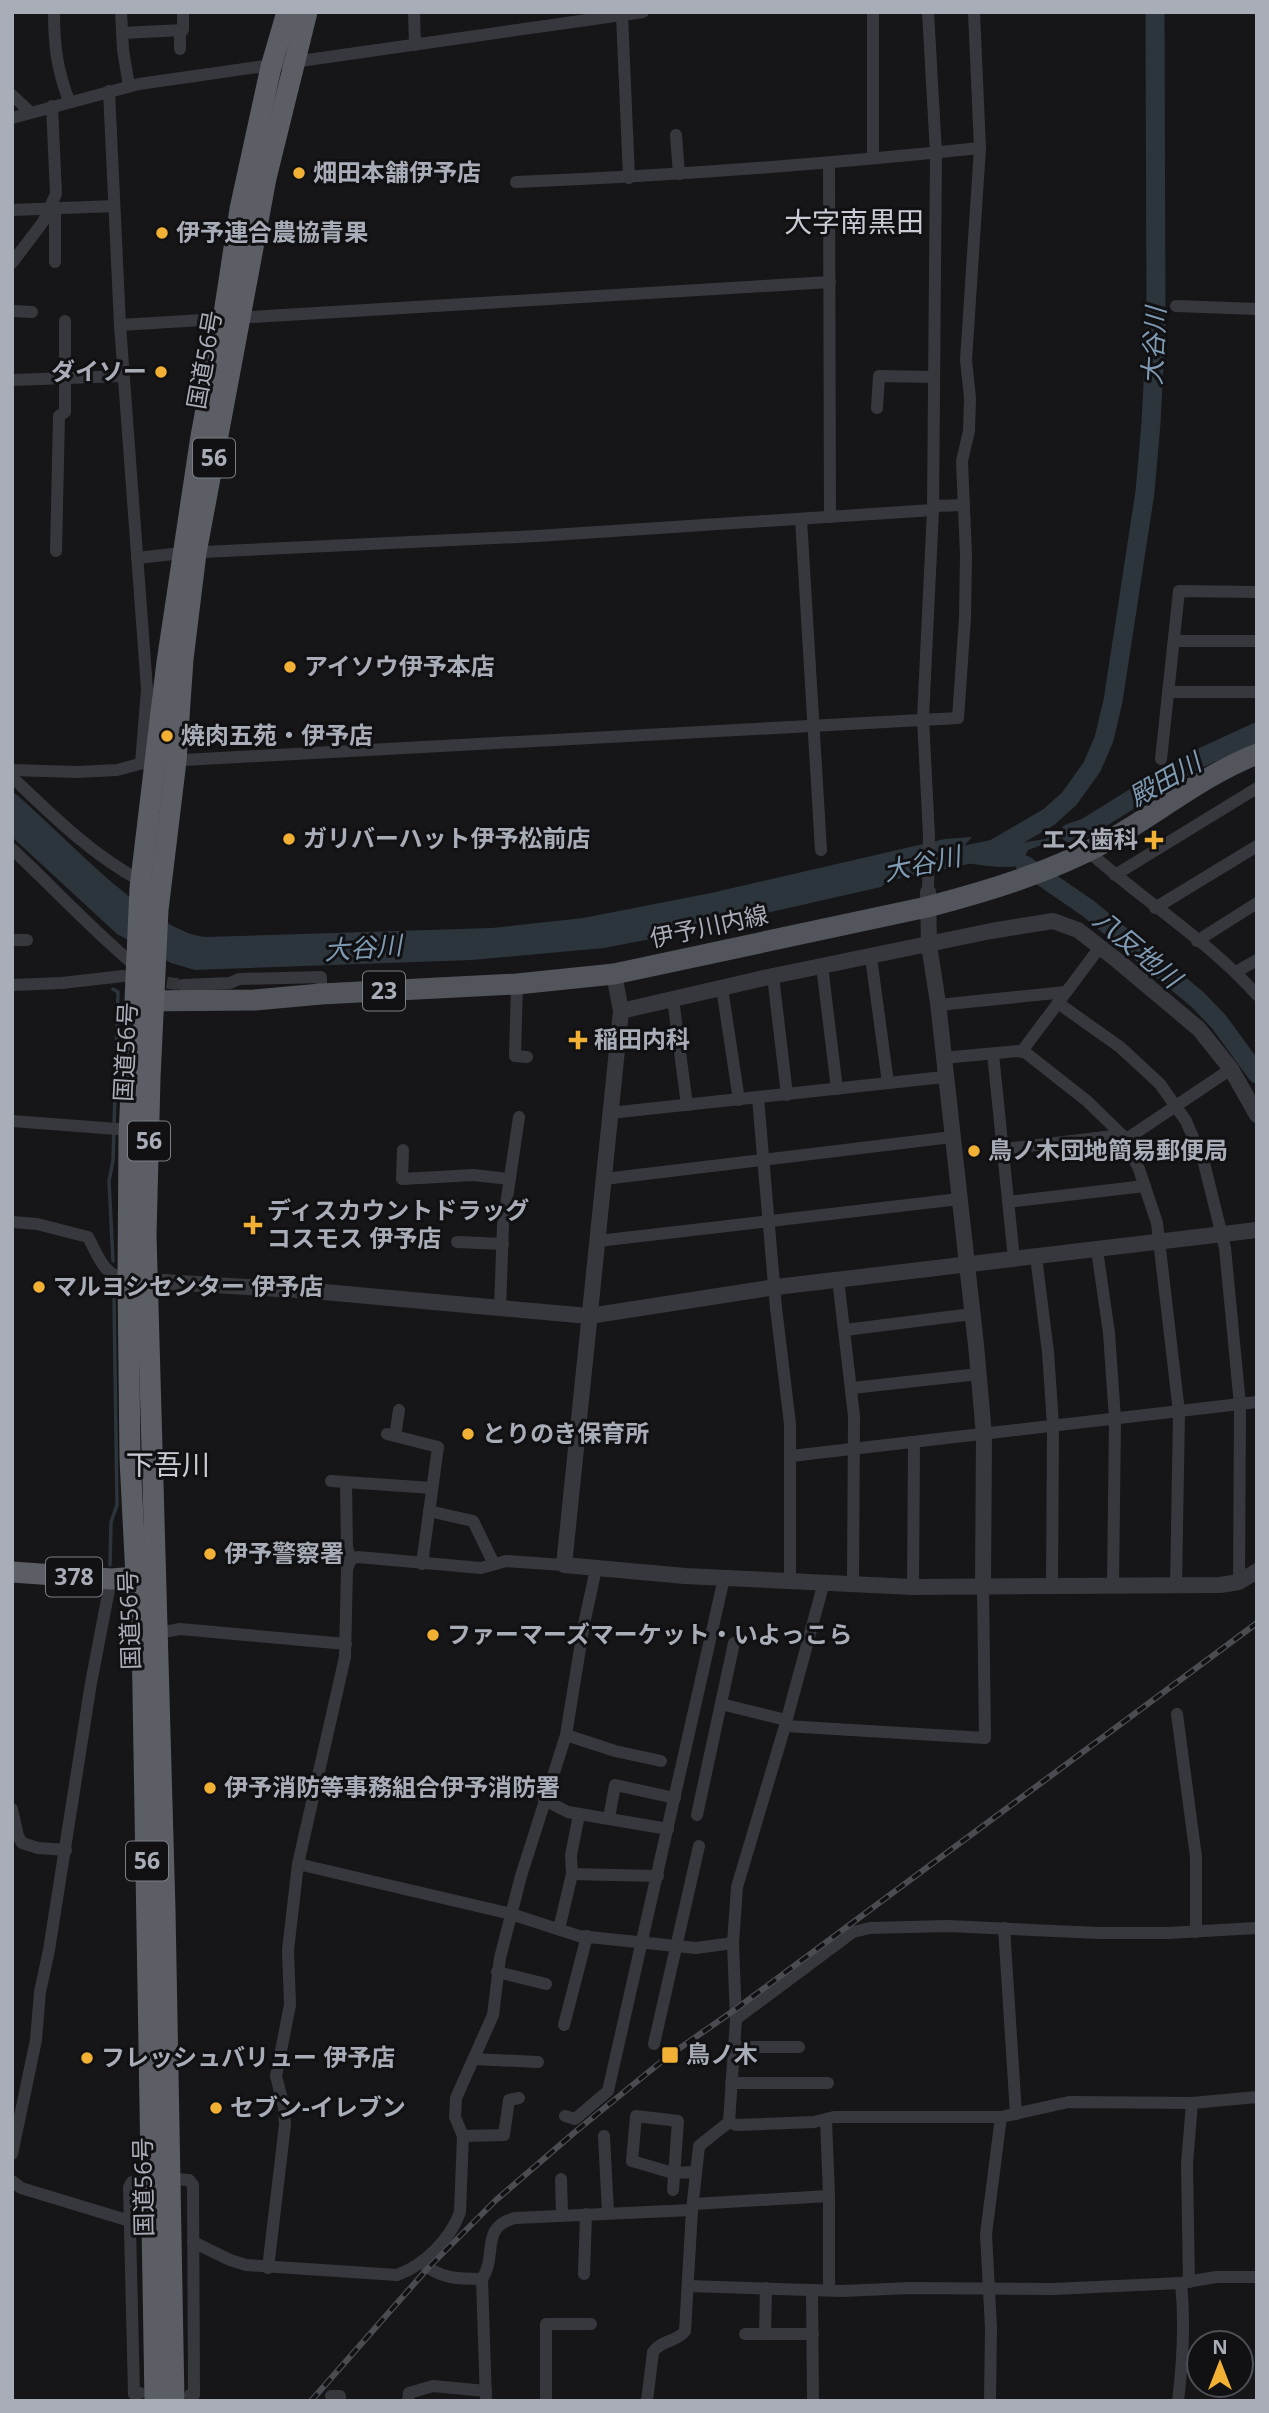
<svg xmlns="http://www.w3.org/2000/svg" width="1269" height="2413" font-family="'Open Sans','Noto Sans JP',sans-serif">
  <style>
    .water { fill: #2c353c }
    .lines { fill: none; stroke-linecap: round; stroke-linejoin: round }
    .stream { stroke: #2c353c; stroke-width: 3.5 }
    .river { stroke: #2c353c; stroke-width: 19 }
    .minor-tunnel { stroke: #333438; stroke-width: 12; stroke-dasharray: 12 6; stroke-linecap: butt }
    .minor { stroke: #37383d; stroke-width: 12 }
    .tertiary { stroke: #37383d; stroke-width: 16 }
    .primary { stroke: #53555c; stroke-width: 21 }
    .trunk { stroke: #5b5e65; stroke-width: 21 }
    .rail-casing { stroke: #4a4c52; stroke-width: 6 }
    .rail { stroke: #111113; stroke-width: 3.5; stroke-dasharray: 10; stroke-linecap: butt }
    .poi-dot { fill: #f2b134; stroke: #111113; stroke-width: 2.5 }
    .labels { text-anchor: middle; stroke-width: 6; stroke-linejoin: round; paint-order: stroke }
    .shield { fill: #111113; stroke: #7b7e86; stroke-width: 2 }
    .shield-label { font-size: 23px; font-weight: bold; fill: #a8adb8 }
    .poi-label { font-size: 24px; font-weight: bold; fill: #a8adb8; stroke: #111113; text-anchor: start }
    .street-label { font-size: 24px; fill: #a8adb8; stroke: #111113 }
    .water-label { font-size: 26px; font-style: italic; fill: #7f9bb3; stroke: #111113 }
    .quarter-label { font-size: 28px; fill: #c9ccd4; stroke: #111113 }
  </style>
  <rect width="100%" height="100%" fill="#161618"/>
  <path class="water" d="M12,791C59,829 149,932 206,937L492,928L583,918L711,893L945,839L972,837L964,846L967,847L1008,845L1045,839L1065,827L1066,832L1090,822L1093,827L1028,850L1025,856L1032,863C998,875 959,856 924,861C916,862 910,860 903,864C894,869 890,880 881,887L661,937L604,948L472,960L195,970L171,963L117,934L12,837Z"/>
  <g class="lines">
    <g class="stream">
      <polyline points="113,989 118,992 113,1161 109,1181 113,1261"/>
      <polyline points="110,1565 111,1522 117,1505 114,1298"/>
    </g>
    <g class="river">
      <polyline points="1070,833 1085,828 1192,762 1257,732"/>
      <polyline points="1025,865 1089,909 1198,1000 1219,1022 1257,1074"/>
      <polyline points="870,875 994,849 1049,817 1069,799 1092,767 1104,739 1113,701 1145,492 1151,423 1156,325 1155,12"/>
    </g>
    <polyline class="minor-tunnel" points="149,980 183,985"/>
    <g class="minor">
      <path d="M54,12C54,46 57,69 69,101"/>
      <polyline points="121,12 123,50 129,86"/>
      <polyline points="414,12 415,45"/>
      <polyline points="928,12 936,153 933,510 923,718 929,836 928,892"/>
      <polyline points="622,15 629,178"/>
      <polyline points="180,31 180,49"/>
      <polyline points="122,33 183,30 183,12"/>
      <polyline points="109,91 120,325 147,689 141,763"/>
      <polyline points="12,95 29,111"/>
      <polyline points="12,118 139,84 643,12"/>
      <polyline points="676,135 679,174"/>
      <polyline points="873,158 873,12"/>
      <polyline points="829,163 830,517"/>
      <path d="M516,182C671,176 826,164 980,148"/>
      <polyline points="55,208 55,262"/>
      <polyline points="12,210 114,206"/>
      <polyline points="12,263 43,222 56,194 52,106"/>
      <polyline points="1176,306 1257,309"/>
      <polyline points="12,311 32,312"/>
      <polyline points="120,325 830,282"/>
      <polyline points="12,380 124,376"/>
      <polyline points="877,408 879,376 934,377"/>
      <polyline points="933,506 964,505"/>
      <polyline points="801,519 821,850"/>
      <polyline points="56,551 59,416 65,412 65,321"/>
      <polyline points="137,558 182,553 537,536 933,510"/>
      <polyline points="1174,641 1257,641"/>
      <polyline points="1168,692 1257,692"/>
      <polyline points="1161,759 1179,591 1257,592"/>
      <polyline points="12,770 77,772 117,770 147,762 958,718 965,618 966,555 962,461 969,431 970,398 966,360 980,148 974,12"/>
      <path d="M12,777C52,815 92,855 141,881"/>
      <path d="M12,849C55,889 94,932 139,969"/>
      <path d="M1088,851C1142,900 1209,941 1257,995"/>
      <polyline points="1115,875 1257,788"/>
      <polyline points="1155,908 1257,846"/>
      <polyline points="12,940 27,940"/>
      <polyline points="1197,941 1257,903"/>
      <polyline points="871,957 888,1083"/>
      <polyline points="822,966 837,1089"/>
      <polyline points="1236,972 1257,960"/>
      <polyline points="773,976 787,1095"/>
      <polyline points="517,984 515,1056 527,1057"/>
      <polyline points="12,985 62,983 123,976"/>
      <polyline points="183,985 230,983 239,979 321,977 321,994"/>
      <polyline points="722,988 739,1100"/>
      <polyline points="673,999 687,1105"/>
      <polyline points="1058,1003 1120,1047 1160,1084 1186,1121 1204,1163 1225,1248 1240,1405 1239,1582"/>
      <polyline points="938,1005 1066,992"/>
      <polyline points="1022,1051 1100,947"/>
      <polyline points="993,1054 1014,1259"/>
      <polyline points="943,1058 1018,1051 1026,1053 1087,1101 1122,1135 1139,1169 1157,1223 1179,1412 1176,1587"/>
      <polyline points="758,1098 776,1308 790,1424 790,1581"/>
      <polyline points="610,1113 944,1077"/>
      <polyline points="12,1121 130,1130"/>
      <polyline points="1125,1140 1231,1069"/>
      <polyline points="1003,1149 1122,1135"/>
      <polyline points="403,1150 402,1179 473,1175 510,1179"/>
      <polyline points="604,1179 952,1137"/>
      <polyline points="1008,1202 1145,1186"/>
      <path d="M12,1222L37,1224L88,1237C99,1257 103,1276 128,1279"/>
      <polyline points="598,1241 959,1199"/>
      <polyline points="457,1242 503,1244"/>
      <polyline points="1097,1250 1109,1333 1115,1419 1113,1586"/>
      <polyline points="1036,1257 1048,1352 1053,1425 1052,1587"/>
      <polyline points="838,1279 854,1416 853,1583"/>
      <polyline points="500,1309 503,1225 519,1117"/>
      <polyline points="845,1330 972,1314"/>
      <polyline points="852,1388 979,1374"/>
      <polyline points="387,1434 438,1447 422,1564"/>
      <polyline points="395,1436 399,1410"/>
      <polyline points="791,1456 1257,1402"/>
      <polyline points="331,1481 432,1488"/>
      <polyline points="346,1482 347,1548 351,1559"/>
      <polyline points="429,1511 473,1521 494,1564"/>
      <polyline points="913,1587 914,1443"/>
      <polyline points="153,1634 180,1629 346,1644"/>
      <polyline points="721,1704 786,1720"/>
      <polyline points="1177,1714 1196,1857 1196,1932"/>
      <polyline points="785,1726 985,1738 983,1588"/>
      <polyline points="566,1735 615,1751 661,1761"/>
      <polyline points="544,1800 568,1812 668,1829"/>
      <polyline points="12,1809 18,1836 22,1843 38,1848 66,1850"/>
      <polyline points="697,1815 734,1643"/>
      <polyline points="609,1818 615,1785 675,1798"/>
      <polyline points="298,1864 511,1914 579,1936 696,1948 733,1943"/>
      <polyline points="572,1874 658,1876"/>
      <polyline points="1004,1928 1016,2114"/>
      <polyline points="559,1929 572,1874 571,1855 579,1815"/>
      <polyline points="497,1972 546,1984"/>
      <polyline points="736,2019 853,1932 870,1928 948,1926 1099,1933 1168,1933 1257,1928"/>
      <polyline points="564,2025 587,1936"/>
      <polyline points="654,2044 699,1846"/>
      <polyline points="734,2047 799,2047"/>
      <polyline points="474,2059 538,2062"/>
      <polyline points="731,2083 828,2083"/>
      <polyline points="565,2116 575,2119 608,2091 724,1578"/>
      <polyline points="826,2120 829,2196 829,2290"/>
      <polyline points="729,2122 736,2125 814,2122 834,2117 1001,2117 1069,2102 1192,2103 1257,2097"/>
      <polyline points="463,2136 504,2135 509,2100 519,2098"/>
      <polyline points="604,2136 608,2213"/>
      <polyline points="12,2154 36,2040 40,1992 49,1950 91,1683 111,1579"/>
      <polyline points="561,2179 562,2215"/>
      <polyline points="12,2181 21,2188 130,2221"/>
      <polyline points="673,2190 678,2121 636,2116 632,2161 673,2173 695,2172"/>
      <polyline points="694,2204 829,2196"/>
      <path d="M193,2242L230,2260L246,2265L397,2275C423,2266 451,2239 460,2212L463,2136L455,2117L456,2098L493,2015L500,1958L521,1876L566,1735L584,1624L596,1569"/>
      <path d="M421,2262C440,2279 458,2279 482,2279"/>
      <polyline points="268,2268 285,2125 284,2107 276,2076 290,2005 288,1950 298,1864 345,1657 347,1569 351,1559 358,1557 481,1568 506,1561 564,1565"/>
      <polyline points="584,2274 586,2214"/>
      <polyline points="1189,2282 1187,2164 1192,2103"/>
      <polyline points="688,2286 842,2291 910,2288 1053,2289 1181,2283 1216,2277 1257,2277"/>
      <polyline points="812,2290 813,2401"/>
      <polyline points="745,2334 813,2334"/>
      <polyline points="765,2334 766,2288"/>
      <path d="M140,2393L134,2394L129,2187L132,2182C149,2175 171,2179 189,2180L193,2185L194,2395H190"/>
      <polyline points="331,2396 340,2396 340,2401"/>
      <polyline points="408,2401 409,2393 433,2386 486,2391"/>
      <path d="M486,2401L482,2279C498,2256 479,2227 515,2218L692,2210"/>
      <polyline points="546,2401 546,2324 591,2324"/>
      <path d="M647,2401L653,2352C661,2340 677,2342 685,2331L692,2210L699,2146L729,2122L736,2019L733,1943L737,1887L785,1726L824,1582"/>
      <polyline points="990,2401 991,2328 986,2234 1001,2117"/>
      <path d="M1178,2401C1183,2361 1185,2322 1181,2283"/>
    </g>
    <g class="tertiary">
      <polyline points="928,892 929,945 938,1003 976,1345 984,1435 983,1588"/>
      <polyline points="614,974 621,1011 564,1565 685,1576 913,1587 1220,1585 1239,1582 1257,1571"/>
      <polyline points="621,1011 773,976 991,931 1053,921 1078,930 1118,961 1199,1029 1231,1069 1257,1115"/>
      <polyline points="147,1281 313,1291 589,1316 776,1287 1257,1230"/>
    </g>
    <path class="primary" d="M138,1001L255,1000L321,994L517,984L614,974L927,907C988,891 1048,873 1104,843C1156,815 1201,776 1257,754"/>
    <g class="trunk">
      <polyline points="12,1572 111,1579 150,1576"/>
      <polyline points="155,2401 142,1634 136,1577 130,1459 128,1279 129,1136 140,888 167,662 201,436 223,320 240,209 271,67 287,12"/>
      <polyline points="174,2401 165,1910 146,1235 150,1078 158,910 176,761 183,659 196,553 266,178 307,12"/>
    </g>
    <g class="rail-casing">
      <polyline id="rail" points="311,2401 428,2268 496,2200 575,2132 667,2057 736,2009 1257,1623"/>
    </g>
    <use href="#rail" class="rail"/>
  </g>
  <g class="poi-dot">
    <circle cx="299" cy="173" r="7"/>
    <circle cx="162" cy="233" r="7"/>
    <circle cx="161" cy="372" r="7"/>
    <circle cx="290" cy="667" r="7"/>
    <circle cx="167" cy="736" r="7"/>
    <circle cx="289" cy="839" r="7"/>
    <path d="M1150.5 829.5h7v7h7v7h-7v7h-7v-7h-7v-7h7z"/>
    <path d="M574.5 1029.5h7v7h7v7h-7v7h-7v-7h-7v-7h7z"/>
    <circle cx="974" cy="1151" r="7"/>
    <path d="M249.5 1214.5h7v7h7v7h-7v7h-7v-7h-7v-7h7z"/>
    <circle cx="39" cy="1287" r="7"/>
    <circle cx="468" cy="1434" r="7"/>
    <circle cx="210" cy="1554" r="7"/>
    <circle cx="433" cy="1635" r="7"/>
    <circle cx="210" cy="1788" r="7"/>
    <rect x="661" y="2046" width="18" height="18" rx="3.5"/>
    <circle cx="87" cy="2058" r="7"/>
    <circle cx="216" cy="2108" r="7"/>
  </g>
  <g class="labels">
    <g class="shield">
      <rect x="193" y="438.5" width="42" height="39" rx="5"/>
      <rect x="363" y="971.5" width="42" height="39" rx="5"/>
      <rect x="128" y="1121.5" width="42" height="39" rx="5"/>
      <rect x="46" y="1557.5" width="56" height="39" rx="5"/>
      <rect x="126" y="1841.5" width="42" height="39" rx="5"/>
    </g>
    <g class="shield-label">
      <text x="214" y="466">56</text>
      <text x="384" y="999">23</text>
      <text x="149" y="1149">56</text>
      <text x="74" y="1585">378</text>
      <text x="147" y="1869">56</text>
    </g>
    <g class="poi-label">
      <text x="313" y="181">畑田本舗伊予店</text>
      <text x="176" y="241">伊予連合農協青果</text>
      <text x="147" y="380" text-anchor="end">ダイソー</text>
      <text x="304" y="675">アイソウ伊予本店</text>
      <text x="181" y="744">焼肉五苑・伊予店</text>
      <text x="303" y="847">ガリバーハット伊予松前店</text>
      <text x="1138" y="848" text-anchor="end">エス歯科</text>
      <text x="594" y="1048">稲田内科</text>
      <text x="988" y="1159">鳥ノ木団地簡易郵便局</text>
      <text x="267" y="1219">ディスカウントドラッグ<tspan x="267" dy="28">コスモス 伊予店</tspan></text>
      <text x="53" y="1295">マルヨシセンター 伊予店</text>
      <text x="482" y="1442">とりのき保育所</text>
      <text x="224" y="1562">伊予警察署</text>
      <text x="447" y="1643">ファーマーズマーケット・いよっこら</text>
      <text x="224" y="1796">伊予消防等事務組合伊予消防署</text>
      <text x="686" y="2063">鳥ノ木</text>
      <text x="101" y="2066">フレッシュバリュー 伊予店</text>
      <text x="230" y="2116">セブン-イレブン</text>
    </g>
    <g class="street-label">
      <text transform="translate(205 360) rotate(-80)" y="8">国道56号</text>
      <text transform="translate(709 927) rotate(-12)" y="8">伊予川内線</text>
      <text transform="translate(126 1052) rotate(-87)" y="8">国道56号</text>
      <text transform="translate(130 1620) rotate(-92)" y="8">国道56号</text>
      <text transform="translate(144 2187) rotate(-91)" y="8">国道56号</text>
    </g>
    <g class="water-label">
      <text transform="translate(1154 346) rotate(-87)" y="9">大谷川</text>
      <text transform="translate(1165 780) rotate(-30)" y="9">殿田川</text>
      <text transform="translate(922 864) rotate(-12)" y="9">大谷川</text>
      <text transform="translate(363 948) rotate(-4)" y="9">大谷川</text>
      <text transform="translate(1137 949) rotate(40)" y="9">八反地川</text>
    </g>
    <g class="quarter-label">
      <text x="854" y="232">大字南黒田</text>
      <text x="168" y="1475">下吾川</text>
    </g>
  </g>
  <rect width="1269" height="2413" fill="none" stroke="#a8adb8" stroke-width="28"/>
  <g transform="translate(1220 2364)"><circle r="33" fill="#111113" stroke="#4d4f55" stroke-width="2"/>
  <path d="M0-5L12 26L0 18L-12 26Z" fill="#f2b134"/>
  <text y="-10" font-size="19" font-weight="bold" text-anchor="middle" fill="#a8adb8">N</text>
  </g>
</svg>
